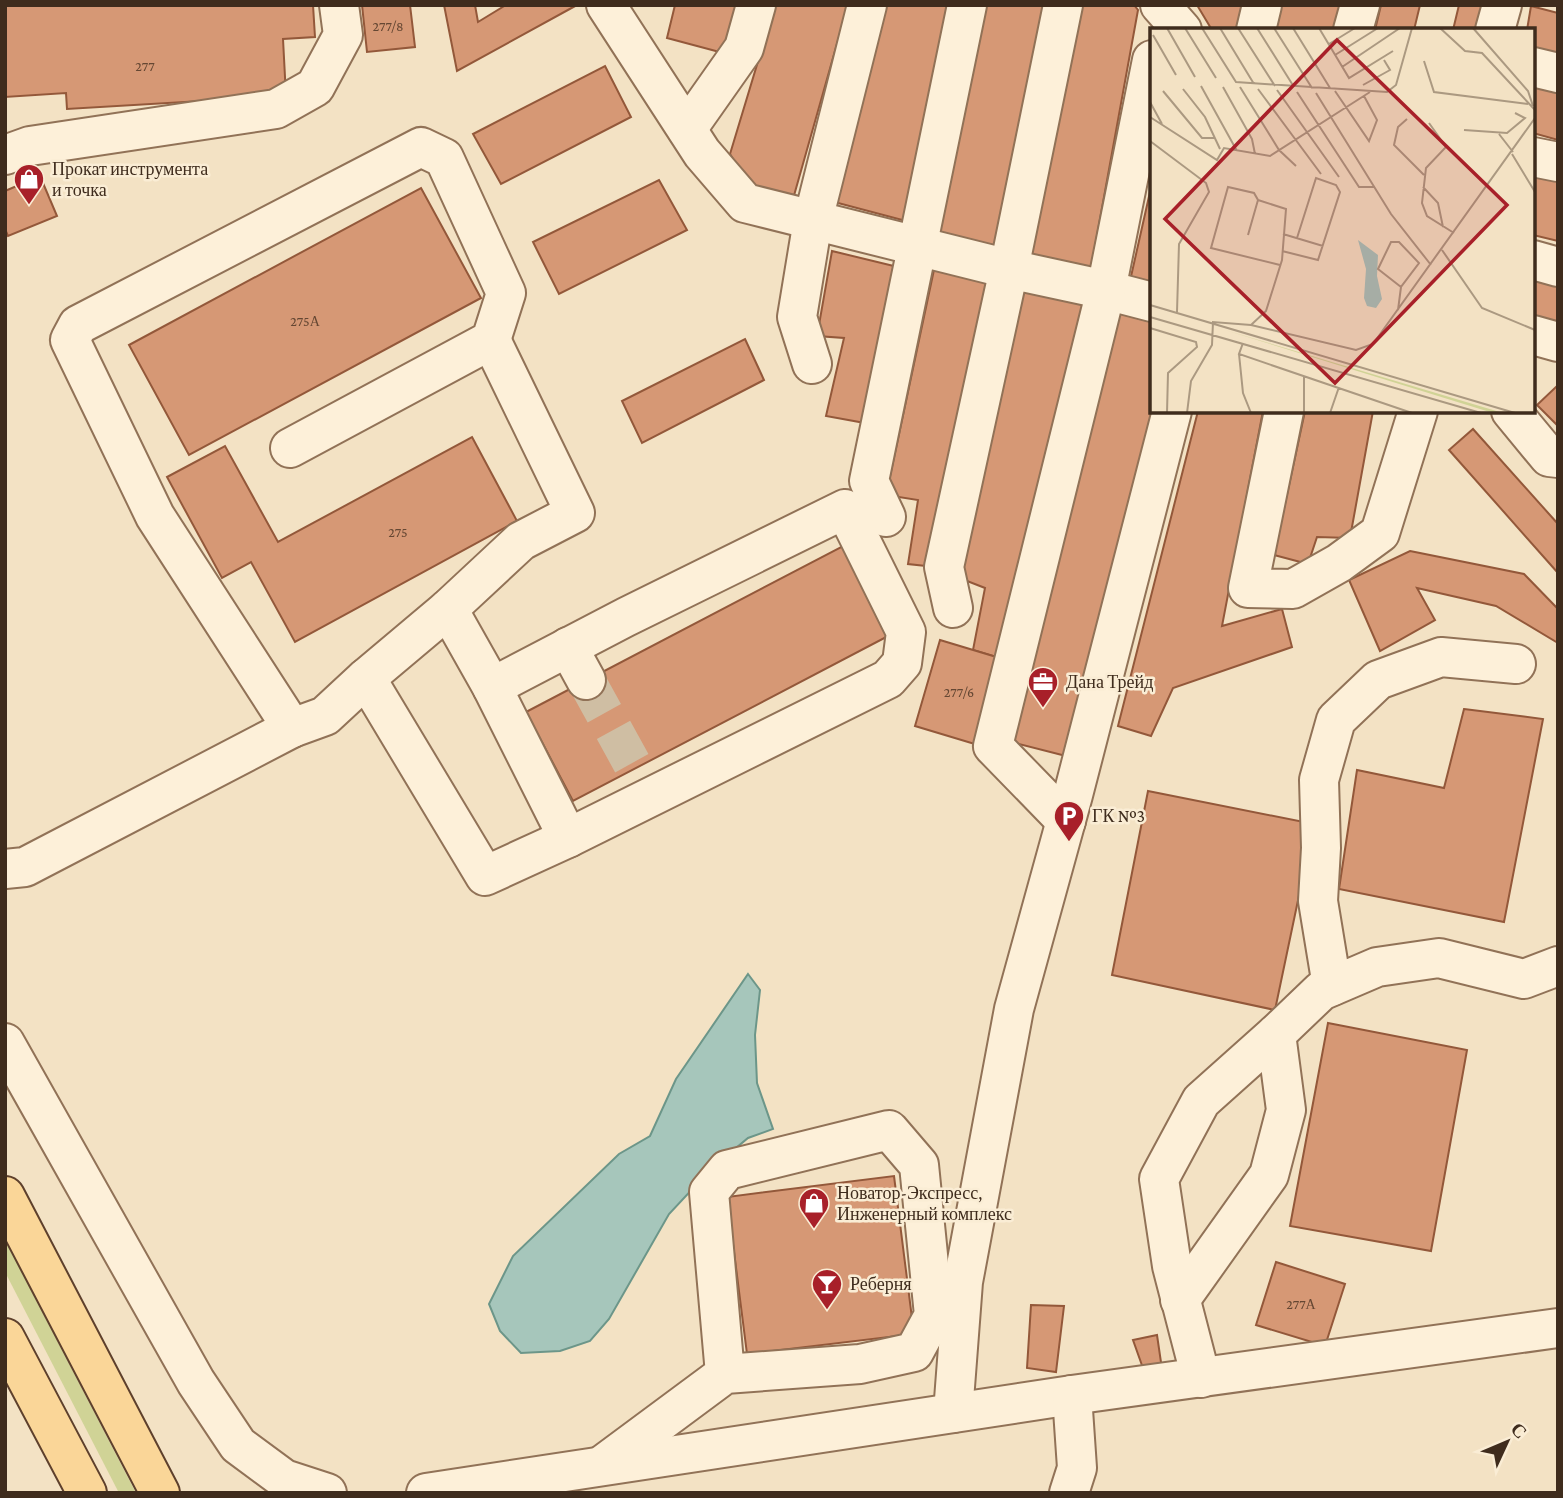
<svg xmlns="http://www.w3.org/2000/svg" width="1563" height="1498" font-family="'Crimson Pro',serif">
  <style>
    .green { fill: #d0d396 }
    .water { fill: #a6c6bb; stroke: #6c9689; stroke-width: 2 }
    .building { fill: #d69875; stroke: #93583a; stroke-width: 2 }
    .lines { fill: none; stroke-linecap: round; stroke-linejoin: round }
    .minor-tunnel { stroke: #cfbea3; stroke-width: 38; stroke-dasharray: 38 19; stroke-linecap: butt }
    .minor-casing { stroke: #917257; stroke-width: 42 }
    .major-casing { stroke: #5e402c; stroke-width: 42 }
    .minor { stroke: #fdf0d9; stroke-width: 38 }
    .major { stroke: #fad698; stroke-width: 38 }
    .labels { text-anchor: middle; stroke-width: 5; stroke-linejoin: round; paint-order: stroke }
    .number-label { font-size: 14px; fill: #654733 }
    .poi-label { font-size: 18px; fill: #3f2c1d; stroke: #faedd5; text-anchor: start }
    .inset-road { fill: none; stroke: #ab9981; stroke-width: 2 }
    .view { fill: #a82029; fill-opacity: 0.15; stroke: #a82029; stroke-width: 3.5 }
    .inset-edge { fill: none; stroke: #3f2c1d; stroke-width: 3.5 }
  </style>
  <rect width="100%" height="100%" fill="#f3e2c4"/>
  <polygon class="green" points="5,1240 136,1493 119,1493 5,1272"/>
  <polygon class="water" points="748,974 760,990 755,1035 757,1083 773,1129 748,1138 711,1169 669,1214 609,1319 590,1341 560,1351 521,1353 500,1331 489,1304 513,1256 619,1154 650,1136 676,1079"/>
  <g class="building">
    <polygon points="5,5 313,5 315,37 283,39 286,96 67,109 66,93 5,97"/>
    <polygon points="362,5 410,5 415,47 367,52"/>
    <polygon points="444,5 475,5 478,22 506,5 577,5 457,71"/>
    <polygon points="675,5 741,5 727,54 667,38"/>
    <polygon points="775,5 848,5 793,199 749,186 730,154"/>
    <polygon points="874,5 954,5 906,221 823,199"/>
    <polygon points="982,5 1051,5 998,255 937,239"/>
    <polygon points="1077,5 1134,5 1138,10 1090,274 1030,258"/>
    <polygon points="1197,5 1250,5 1244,30 1212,30"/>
    <polygon points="1278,5 1347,5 1341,30 1272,30"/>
    <polygon points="1381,5 1420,5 1414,30 1375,30"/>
    <polygon points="1459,5 1483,5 1477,30 1453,30"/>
    <polygon points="1531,6 1558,13 1558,60 1533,54 1533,30 1527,30"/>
    <polygon points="605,66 631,117 501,184 473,134"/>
    <polygon points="1533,81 1558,87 1558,140 1533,133"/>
    <polygon points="1533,175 1558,181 1558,241 1533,235"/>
    <polygon points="40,176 57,216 8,236 5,229 5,191"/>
    <polygon points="659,180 687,230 559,294 533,242"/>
    <polygon points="1152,183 1152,286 1130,281"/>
    <polygon points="421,188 481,298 189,455 129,345"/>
    <polygon points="832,251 902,268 865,423 826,416 844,338 817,336"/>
    <polygon points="935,265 994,277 935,567 908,564 918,500 886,495"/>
    <polygon points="1533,275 1558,282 1558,322 1533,315"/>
    <polygon points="1025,286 1084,301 1003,659 973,650 985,588 954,576"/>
    <polygon points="1111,311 1152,322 1152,411 1066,756 1003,740"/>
    <polygon points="745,339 764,380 642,443 622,401"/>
    <polygon points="1558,385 1558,426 1537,405"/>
    <polygon points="1198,411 1263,411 1222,626 1282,609 1292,647 1173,688 1151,736 1118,726"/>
    <polygon points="1305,411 1373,411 1350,538 1317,537 1308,564 1274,555"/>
    <polygon points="1473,429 1558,524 1558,573 1449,450"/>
    <polygon points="472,437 517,521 295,642 251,562 222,578 167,477 225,446 278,542"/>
    <polygon points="845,545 892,634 573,801 526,712"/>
    <polygon points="1410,551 1524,574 1558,609 1558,643 1496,606 1417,588 1435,620 1380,651 1349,580"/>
    <polygon points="940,640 1003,659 978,745 915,726"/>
    <polygon points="1464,709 1543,719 1504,922 1339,889 1357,770 1444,788"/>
    <polygon points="1148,791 1314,824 1275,1010 1112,975"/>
    <polygon points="1328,1023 1467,1050 1431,1251 1290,1226"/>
    <polygon points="894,1176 914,1334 747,1354 727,1197"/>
    <polygon points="1276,1262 1345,1284 1325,1346 1256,1325"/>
    <polygon points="1031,1305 1064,1306 1056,1372 1027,1368"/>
    <polygon points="1157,1335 1162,1369 1144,1371 1133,1340"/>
  </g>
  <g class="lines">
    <polyline class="minor-tunnel" points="586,680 635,769"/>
    <g class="minor-casing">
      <g id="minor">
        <polyline points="606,5 702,153 745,203 1009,269 1106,290 1152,302"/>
        <polyline points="1160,5 1182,30"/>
        <polyline points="1256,30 1262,5"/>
        <polyline points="1353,30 1360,5"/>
        <polyline points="1495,30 1502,5"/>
        <polyline points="1533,67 1558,73"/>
        <polyline points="687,129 744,48 756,5"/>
        <polyline points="5,155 30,146 276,109 315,87 343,35 339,5"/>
        <polyline points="1533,157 1558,162"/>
        <polyline points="1533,260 1558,267"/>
        <polyline points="1533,335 1558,342"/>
        <polyline points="812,364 797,317 813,220 867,5"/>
        <polyline points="1284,411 1248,588 1293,589 1339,563 1380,533 1418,411"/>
        <polyline points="1511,411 1549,457 1558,458"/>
        <polyline points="290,448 491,340 506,293 444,158 421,147 78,325 70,340 155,516 292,728"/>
        <polyline points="886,517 869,481 967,5"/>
        <polyline points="953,608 944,567 1009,269 1063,5"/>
        <polyline points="448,609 492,687 568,838"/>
        <polyline points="568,647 586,680"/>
        <polyline points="366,678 485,876 568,838 888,679 902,663 906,632 845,509 626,617 492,687"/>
        <polyline points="1066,821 993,746 1106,290 1152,60"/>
        <polyline points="5,869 25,867 292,728 325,716 366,678 448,609 521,541 575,513 491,340"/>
        <polyline points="1332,986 1318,901 1321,848 1319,780 1336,720 1378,680 1441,657 1516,664"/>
        <polyline points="5,1043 196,1382 238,1445 284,1479 327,1493"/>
        <polyline points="1180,1300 1269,1175 1286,1110 1276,1034"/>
        <polyline points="1201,1378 1172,1266 1159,1179 1201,1101 1276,1034 1321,991 1377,967 1439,958 1524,979 1558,966"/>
        <polyline points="953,1413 963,1282 1014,1009 1073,795 1172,411"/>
        <polyline points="605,1463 725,1374 860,1364 914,1352 934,1315 919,1165 889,1130 727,1170 709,1192 725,1374"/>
        <polyline points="426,1493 1072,1395 1558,1328"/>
        <polyline points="1069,1493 1077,1468 1072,1395"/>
      </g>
    </g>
    <g class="major-casing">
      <g id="major">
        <polyline points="5,1196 160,1493"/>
        <polyline points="5,1338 87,1493"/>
      </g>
    </g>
    <use href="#minor" class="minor"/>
    <use href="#major" class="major"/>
  </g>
  <defs>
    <g id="shop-pin" transform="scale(1.575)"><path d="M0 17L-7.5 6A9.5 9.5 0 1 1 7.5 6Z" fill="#a82029" stroke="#faedd5"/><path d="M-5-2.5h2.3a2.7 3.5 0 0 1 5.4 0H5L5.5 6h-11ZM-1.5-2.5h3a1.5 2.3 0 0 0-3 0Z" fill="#fff"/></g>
    <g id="office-pin" transform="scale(1.575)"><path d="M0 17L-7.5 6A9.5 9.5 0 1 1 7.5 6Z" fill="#a82029" stroke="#faedd5"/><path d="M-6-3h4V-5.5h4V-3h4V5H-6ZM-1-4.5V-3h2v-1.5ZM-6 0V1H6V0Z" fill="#fff"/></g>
    <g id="parking-pin" transform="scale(1.575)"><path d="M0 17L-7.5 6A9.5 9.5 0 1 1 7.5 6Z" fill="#a82029" stroke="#faedd5"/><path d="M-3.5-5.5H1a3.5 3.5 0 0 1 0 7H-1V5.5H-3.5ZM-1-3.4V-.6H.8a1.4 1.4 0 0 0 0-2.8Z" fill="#fff"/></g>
    <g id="bar-pin" transform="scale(1.575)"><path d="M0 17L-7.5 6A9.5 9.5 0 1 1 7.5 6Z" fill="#a82029" stroke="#faedd5"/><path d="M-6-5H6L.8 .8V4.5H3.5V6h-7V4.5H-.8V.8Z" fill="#fff"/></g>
  </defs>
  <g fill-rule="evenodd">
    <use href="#shop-pin" x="29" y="179"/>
    <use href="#office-pin" x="1043" y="682"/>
    <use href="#parking-pin" x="1069" y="816"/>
    <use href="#shop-pin" x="814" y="1203"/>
    <use href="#bar-pin" x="827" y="1284"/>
  </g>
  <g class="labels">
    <g class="number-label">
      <text x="388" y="31">277/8</text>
      <text x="145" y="71">277</text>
      <text x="305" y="326">275А</text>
      <text x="398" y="537">275</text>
      <text x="959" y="697">277/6</text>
      <text x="1301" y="1309">277А</text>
    </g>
    <g class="poi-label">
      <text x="52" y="175">Прокат инструмента<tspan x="52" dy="21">и точка</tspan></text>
      <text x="1066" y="688">Дана Трейд</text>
      <text x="1092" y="822">ГК №3</text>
      <text x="837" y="1199">Новатор-Экспресс,<tspan x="837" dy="21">Инженерный комплекс</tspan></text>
      <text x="850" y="1290">Реберня</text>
    </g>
  </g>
  <g transform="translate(1150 28)">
    <rect width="385" height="385" fill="#f3e2c4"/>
    <path d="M75,302L353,385H343Z" fill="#d0d396"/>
    <path d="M208,212L228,227L227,248L232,271L226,280L217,278L214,270L216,241Z" fill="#a6c6bb"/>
    <path class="inset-road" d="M17,0L45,49M35,0L66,50M52,0L86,54L237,64L246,57L262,0M70,0L104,56M88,0L125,58M107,0L144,59M124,0L162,60M143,0L180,60M169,0L199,50L243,23M290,0L315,23L332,25L385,82M323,0L378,63L383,78M3,7L26,47M179,16L205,0M185,27L228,0M274,33L284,64L378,76M192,39L250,0M213,57L240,42L234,32M51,58L87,123M73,59L102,111L105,126M90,59L129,122L146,138M33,61L55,89L70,121M108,61L171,146M127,62L189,149M13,63L52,110H64M185,63L219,113L227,92L214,68M147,64L209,159H225M166,65L241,186L281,237M0,74L12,96M0,89L67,132L74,120L120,128L220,64M257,91L248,99L244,117L274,147M279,95L296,119L276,140L272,175L277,188L304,205M314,102L357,105L375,90L365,85M349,106L363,124M0,113L56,155L59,164L29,216L27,284M362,126L385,164M273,159L288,175L293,199M133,206L173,218M98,207L108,172L104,165L78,159L61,220L130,237M292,222L332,280L385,302M132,223L168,232L190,164L186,157L166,150L147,210M0,277L365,385M248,282L251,259L269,235L249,214H241L228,241L251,259M0,289L331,385M101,297L116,283L132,232L136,181L108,172M0,300L46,314L47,319L18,345L17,385M93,315L89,326L262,385M89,326L93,365L101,385M37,385L41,353L62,317L63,294L101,297L206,322L223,316L385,90M154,385V348M180,385L189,359"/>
    <path class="view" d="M187,12L357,177L185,355L15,191Z"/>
    <rect width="385" height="385" class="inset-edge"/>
  </g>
  <rect width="1563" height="1498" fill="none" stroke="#3f2c1d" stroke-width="14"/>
  <g transform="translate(1507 1442) rotate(46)" stroke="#faedd5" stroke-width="5" paint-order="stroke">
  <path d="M0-5L12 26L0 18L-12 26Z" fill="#3f2c1d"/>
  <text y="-10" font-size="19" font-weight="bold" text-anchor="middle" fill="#3f2c1d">С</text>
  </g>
</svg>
